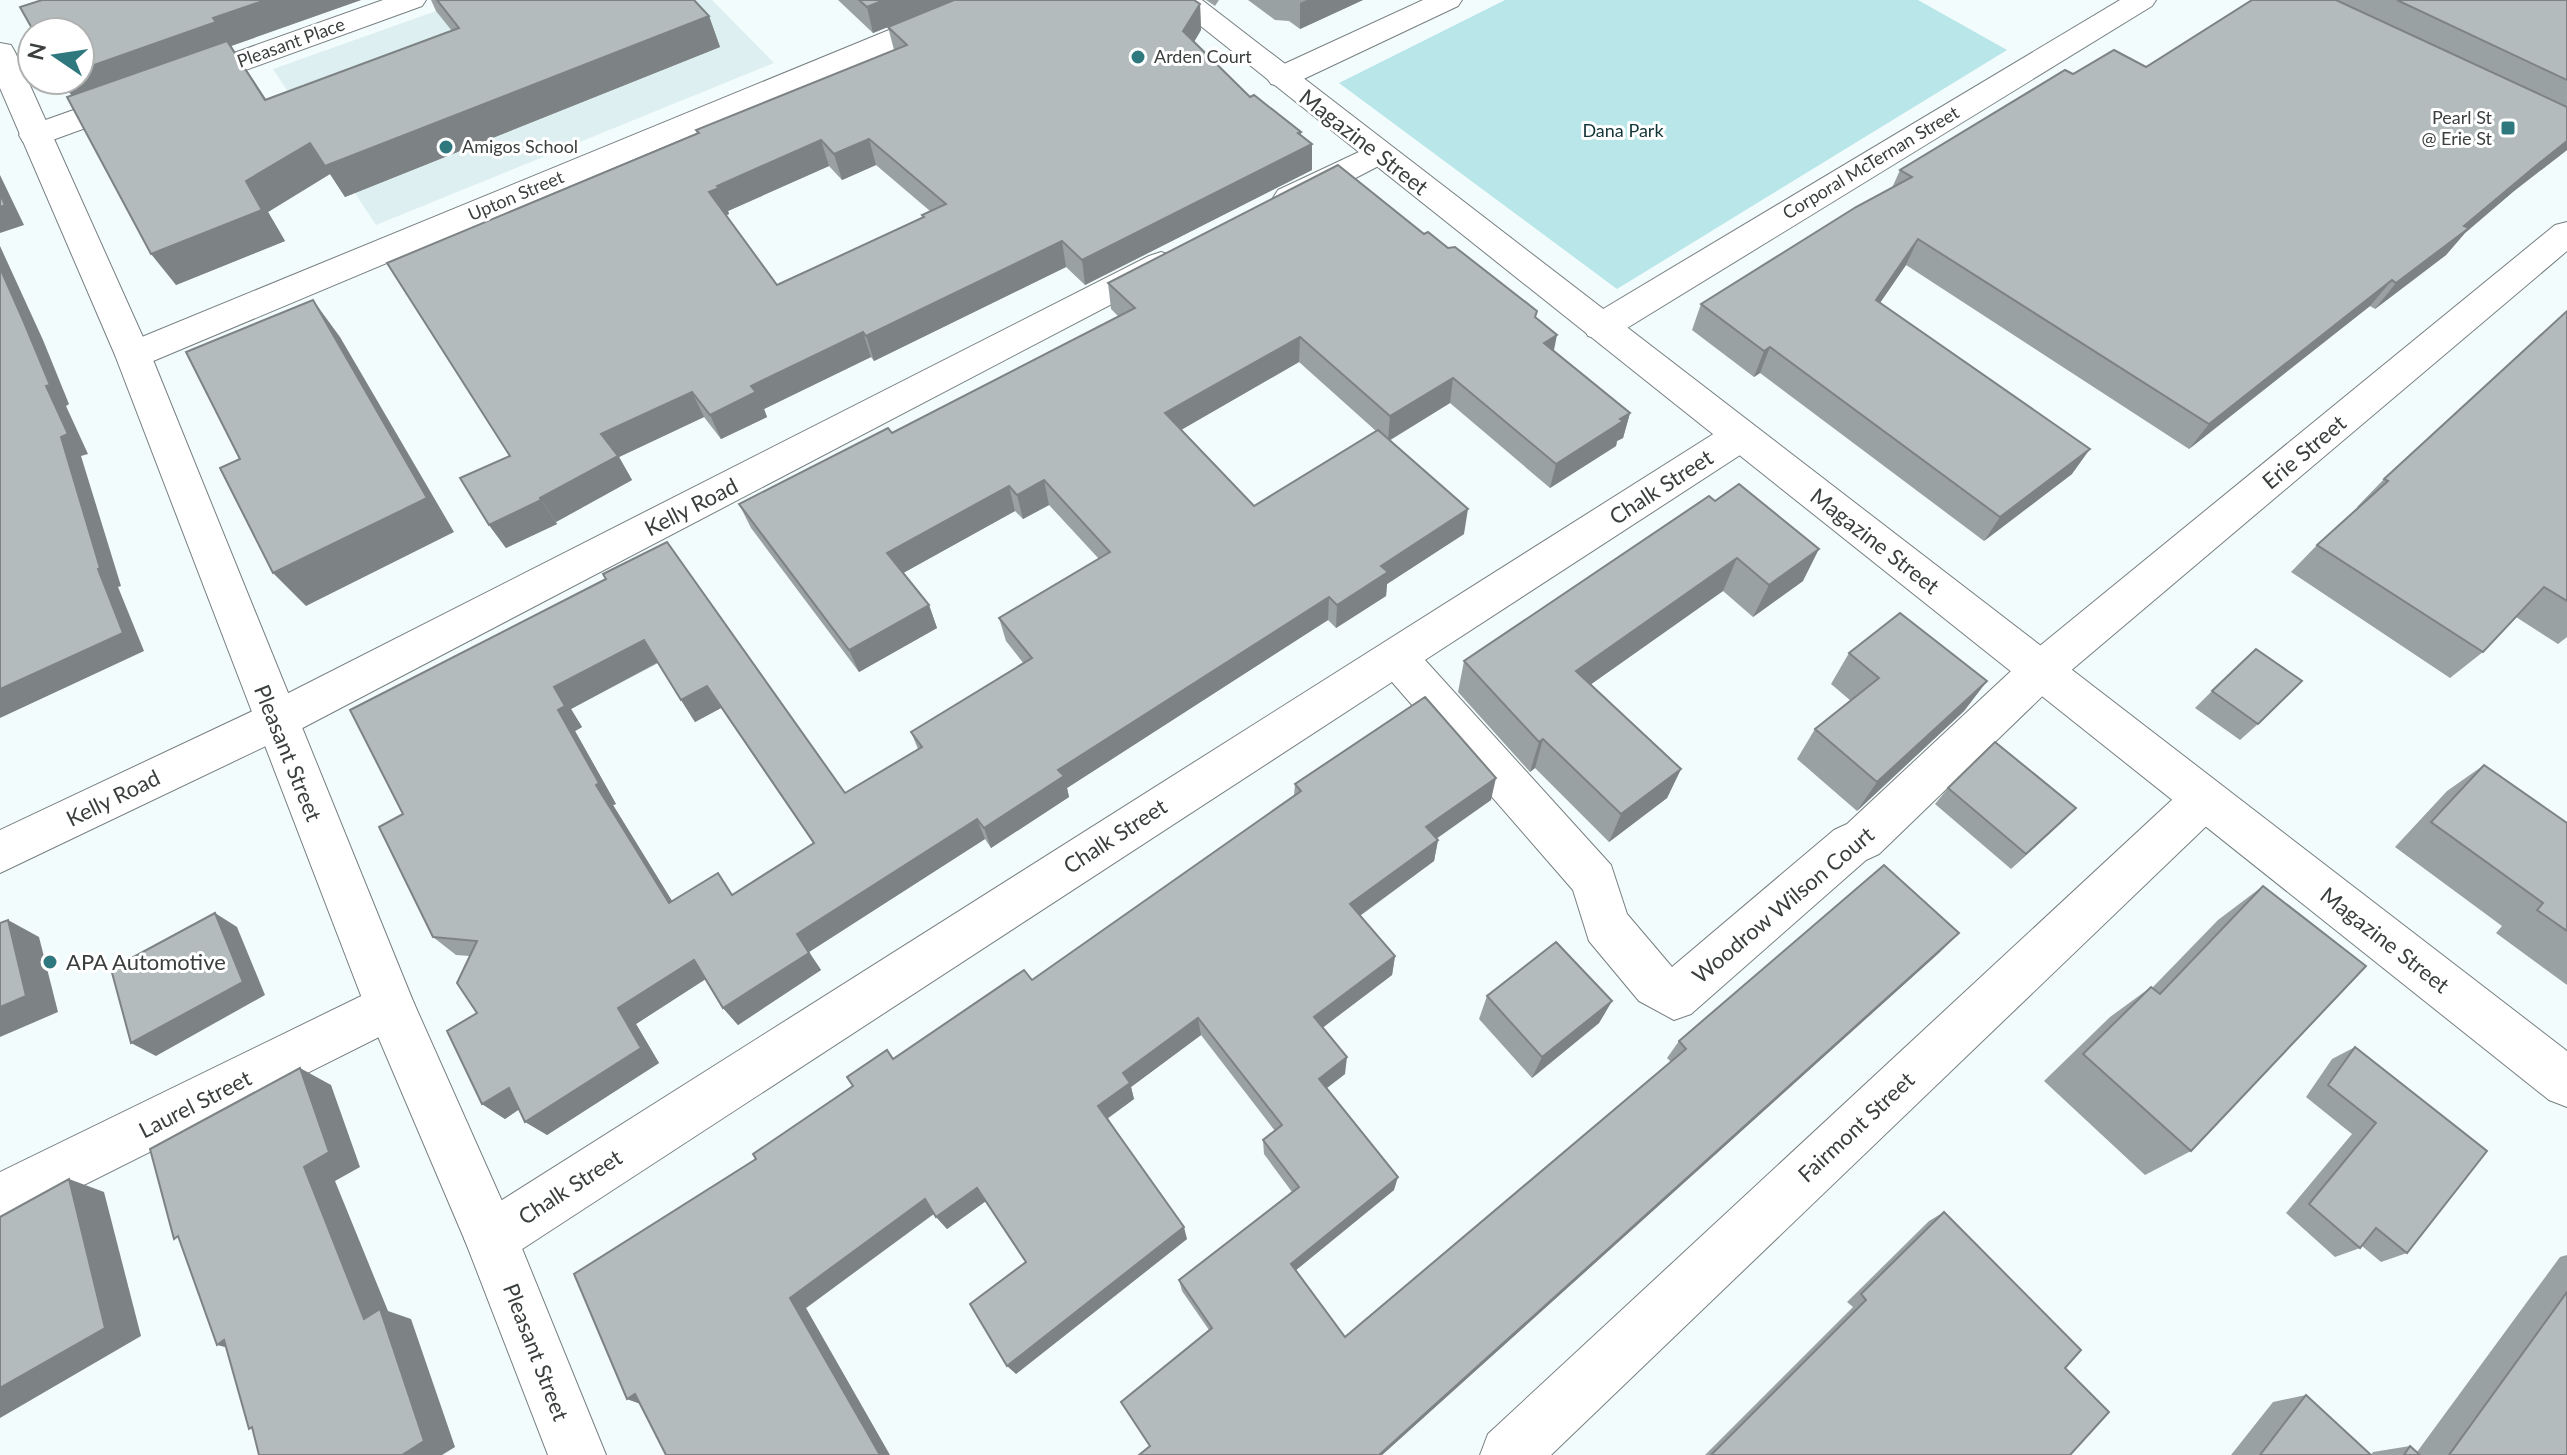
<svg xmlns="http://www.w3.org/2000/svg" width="2567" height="1455" font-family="Lato,sans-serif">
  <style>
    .built { fill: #ddeff0 }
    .green { fill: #b8e6e9 }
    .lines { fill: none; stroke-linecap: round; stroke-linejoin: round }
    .street-casing { stroke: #777f80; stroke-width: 2 }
    .secondary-casing { stroke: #777f80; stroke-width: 2 }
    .street { fill: #fff; fill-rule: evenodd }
    .secondary { fill: #fff; fill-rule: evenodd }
    .wall { fill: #9aa1a2; fill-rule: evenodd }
    .shaded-wall { fill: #7d8384 }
    .building { fill: #b3bbbc; stroke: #7d8384; stroke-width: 2; fill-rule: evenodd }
    .poi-dot { fill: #2f797e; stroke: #fff; stroke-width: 3 }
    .labels { text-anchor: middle; stroke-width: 6; stroke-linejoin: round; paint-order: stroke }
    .far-street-label { font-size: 18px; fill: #3a3e3e; stroke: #fff }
    .far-poi-label { font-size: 18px; fill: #3a3e3e; stroke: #fff; text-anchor: start }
    .far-park-label { font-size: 18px; fill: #143538; stroke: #fff }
    .street-label { font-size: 22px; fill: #3a3e3e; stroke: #fff }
    .poi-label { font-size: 22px; fill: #3a3e3e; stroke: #fff; text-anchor: start }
  </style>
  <rect width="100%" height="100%" fill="#f3fcfc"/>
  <polygon class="built" points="467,0 712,0 774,63 376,225 273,69"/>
  <polygon class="green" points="1505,0 1918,0 2007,50 1617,289 1339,83"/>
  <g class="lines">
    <g class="street-casing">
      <g id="street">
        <polygon points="383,0 426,0 422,6 47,142 35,145 23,142 19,135 23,128"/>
        <polygon points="962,0 1003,0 999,6 146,364 133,368 120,364 115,355 120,346"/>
        <polygon points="1423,0 1462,0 1458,6 1293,84 1282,87 1271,84 1266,77 1271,70"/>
        <polygon points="2120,0 2156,0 2152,6 1614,336 1601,340 1588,336 1583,327 1588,318"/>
        <polygon points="1378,143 1390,146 1394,153 1390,160 1302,206 1290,209 1278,206 1273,198 1278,190"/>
        <polygon points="2567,222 2567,251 2055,684 1879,854 1866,860 1691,1014 1674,1020 1639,1001 1589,941 1573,890 1392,682 510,1257 491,1265 472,1257 464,1238 472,1219 1726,426 1740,422 1754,426 1759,436 1754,446 1425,660 1611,865 1627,914 1672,967 1834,830 1847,824 2025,658 2555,225"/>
        <polygon points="1161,252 1173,256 1179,264 1173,272 291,734 0,873 0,830 259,708 1149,256"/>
        <polygon points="2204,779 2220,785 2227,799 2220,813 1551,1455 1480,1455 1488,1434 2188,785"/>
        <polygon points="390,982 407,989 415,1006 407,1023 0,1227 0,1172"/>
      </g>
    </g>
    <g class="secondary-casing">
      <g id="secondary">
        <polygon points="1168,0 1202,0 2567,1051 2567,1107 2549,1100"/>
        <polygon points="0,43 11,45 15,52 151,355 413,1001 510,1219 606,1455 548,1455 466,1243 365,1006 115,355 0,88"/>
      </g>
    </g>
    <use href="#street" class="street"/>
    <use href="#secondary" class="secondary"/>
  </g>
  <g class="wall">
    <polygon points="42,0 361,0 231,46 266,99 452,31 436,11 431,0 694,0 709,16 720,47 345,197 330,174 268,212 285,241 176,285 72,96 60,80"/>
    <path d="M838,0H1194L1200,4L1201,30L1194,42L1250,97L1312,144V170L1085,285L1066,267L874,361L871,357L764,409L767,417L721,439L704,417L619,457L632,480L556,522L557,524L506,548L489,525L510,456L697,134L696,130L894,50L888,27L873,33ZM876,165L930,211L922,215V218L777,285L726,215L729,214L728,211L829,166L842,180Z"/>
    <polygon points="1206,0 1219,0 1215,6"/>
    <polygon points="1248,0 1363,0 1300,29 1289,21 1275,20"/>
    <polygon points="2252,0 2567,0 2567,150 2514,191 2465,233 2446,255 2375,309 2370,306 2189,449 1906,265 1880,303 2072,474 1984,541 1760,373 1754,377 1692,330 1701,304 1892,188 1900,170 2073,74 2146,67"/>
    <path d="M1424,234L1536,318L1554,351L1630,413L1623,438L1617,441L1616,446L1550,488L1450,403L1389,441L1464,534L1387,584L1386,596L1336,628L1328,620L1067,788L1069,797L991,848L985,839L809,952L821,970L738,1025L723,1008L705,979L636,1024L659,1063L547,1135L519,1109L505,1119L482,1104L477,1013L470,956L456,955L433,937L403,814L606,579L845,793L918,749L911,732L1024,664L1006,641L999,618L1099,559L1049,505L1023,519L1015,511L903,573L929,605L937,628L859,672L751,528L739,504L892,433L1119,317L1111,309L1108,283ZM1299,362L1376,431L1254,506L1181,430ZM658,663L695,722L721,708L813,843L733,894L672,901L613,805L616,804L575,731L582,727L571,709Z"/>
    <polygon points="2567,311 2567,637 2558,644 2516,617 2483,652 2450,678 2291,572 2317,545 2358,508 2357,507 2384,479"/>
    <polygon points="1709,496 1803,581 1753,617 1723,591 1591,684 1681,769 1667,798 1609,842 1535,768 1530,772 1458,692 1464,661"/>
    <polygon points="1849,653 1987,681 1964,711 1857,811 1797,759 1815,729 1851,701 1831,684"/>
    <polygon points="2212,691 2258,724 2240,740 2195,708"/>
    <polygon points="2484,765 2567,823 2567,985 2496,933 2502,926 2395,847 2447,791"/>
    <polygon points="1295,784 1491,800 1436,838 1438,840 1434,861 1360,916 1395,956 1392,975 1322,1028 1345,1074 1326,1088 1394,1190 1296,1270 1345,1337 1671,1062 1667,1058 1679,1041 1940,952 1382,1455 1139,1455 1150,1446 1209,1330 1182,1291 1179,1280 1292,1192 1264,1154 1263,1140 1275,1131 1201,1035 1131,1087 1134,1099 1108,1118 1187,1239 1016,1374 1026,1262 986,1201 947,1229 934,1214 806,1308 641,1404 627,1399 756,1159 893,1059 1032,980 1294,796"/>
    <polygon points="1948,788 2076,808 2011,869 1935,804"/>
    <polygon points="2263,886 2191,1151 2145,1175 2044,1081 2110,1017 2151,987 2152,988 2218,920"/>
    <polygon points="1487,996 1612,1001 1599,1023 1532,1078 1479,1019"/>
    <polygon points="2355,1047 2487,1151 2407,1253 2381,1262 2362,1246 2360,1248 2335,1257 2286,1213 2352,1134 2306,1097 2332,1059"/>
    <polygon points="1944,1212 2065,1368 2070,1455 1705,1455 1853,1307 1847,1302 1929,1221"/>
    <polygon points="2567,1255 2567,1455 2231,1455 2273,1402 2306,1395 2371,1455 2373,1452 2410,1446 2417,1452 2560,1257"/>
  </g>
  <g class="shaded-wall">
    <polygon points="266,0 361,0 231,46 213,18"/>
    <polygon points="884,0 954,0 873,33 867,7"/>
    <polygon points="1307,0 1363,0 1300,29 1300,3"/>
    <polygon points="1200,4 1201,30 1185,57 1183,31"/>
    <polygon points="709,16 720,47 345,197 330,174 268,212 285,241 176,285 151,254 246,181 310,143"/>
    <polygon points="216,22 286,131 79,105 60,80 80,80 80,70"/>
    <polygon points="1301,132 1300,150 1312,144 1312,170 1085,285 1082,260"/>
    <polygon points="869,139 876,165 842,180 834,154"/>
    <polygon points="821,140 829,166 728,211 729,214 720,218 709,192 717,186"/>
    <polygon points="2567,141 2567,150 2514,191 2465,233 2446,255 2375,309 2396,283 2538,164"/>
    <polygon points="0,175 24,225 0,233"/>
    <polygon points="1918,239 1906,265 1864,326 1876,300"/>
    <polygon points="1062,241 1066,267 874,361 866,336"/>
    <polygon points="0,246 43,340 69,404 66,406 88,454 81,456 121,586 118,587 144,651 0,718 0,689 98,569 46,386 0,268"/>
    <polygon points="2392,280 2370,306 2189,449 2209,424"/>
    <polygon points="313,300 340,337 454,532 306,606 273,573"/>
    <polygon points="863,332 871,357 764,409 767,417 721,439 710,415 751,386"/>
    <polygon points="1557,335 1552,360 1544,343"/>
    <polygon points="1300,337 1299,362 1167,438 1165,413"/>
    <polygon points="1770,347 1760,373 1754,377 1764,351"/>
    <polygon points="1453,378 1450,403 1388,441 1390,416"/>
    <polygon points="692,392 704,417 619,457 632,480 556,522 540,498 601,434"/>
    <polygon points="1630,413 1623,438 1617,441 1616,446 1550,488 1556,464"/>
    <polygon points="2090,449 2072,474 1984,541 2000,517"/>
    <polygon points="1044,480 1049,505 1023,519 1017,495"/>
    <polygon points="1009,486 1015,511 896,577 887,553"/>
    <polygon points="541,500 557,524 506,548 489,525"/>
    <polygon points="1468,509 1464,534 1387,584 1386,596 1336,628 1337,605 1381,566"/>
    <polygon points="1819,549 1803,581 1753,617 1769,585"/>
    <polygon points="1737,558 1723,591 1566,702 1576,671"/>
    <polygon points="1329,597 1328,620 1067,788 1069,797 991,848 984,828 1058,770"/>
    <polygon points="929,605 937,628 859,672 849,650"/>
    <polygon points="644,640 658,662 571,709 582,727 575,731 616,804 613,805 685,922 669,903 596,785 558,710 554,687"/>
    <polygon points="1987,681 1964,711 1857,811 1877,782"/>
    <polygon points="707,686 721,708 695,722 681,700"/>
    <polygon points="1543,739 1535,768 1530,772 1539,742"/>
    <polygon points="1681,769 1667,798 1609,842 1621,814"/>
    <polygon points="1496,778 1491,800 1422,849 1426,827"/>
    <polygon points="2076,808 2061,823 2011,869 2026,854"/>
    <polygon points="977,819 985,839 809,952 821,970 738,1025 723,1008 797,934"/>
    <polygon points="1438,840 1434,861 1348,924 1350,904"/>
    <polygon points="215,913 237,927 265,995 156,1056 131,1043"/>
    <polygon points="8,920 39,937 58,1012 0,1037 0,1007"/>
    <polygon points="1959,933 1940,952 1382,1455 1379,1455"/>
    <polygon points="1395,956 1392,975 1313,1035 1314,1017"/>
    <polygon points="694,960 709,977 636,1024 659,1063 547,1135 525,1122 618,1008"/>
    <polygon points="1612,1001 1599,1023 1532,1078 1542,1057"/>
    <polygon points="1198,1018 1201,1035 1131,1087 1134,1099 1104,1121 1098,1106 1123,1073"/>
    <polygon points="1347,1057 1345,1074 1318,1095 1319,1079"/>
    <polygon points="300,1068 331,1085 360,1167 335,1181 388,1311 411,1319 455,1447 442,1455 402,1455 304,1167"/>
    <polygon points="509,1088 530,1102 505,1119 482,1104"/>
    <polygon points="1398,1177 1394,1190 1290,1275 1291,1264"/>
    <polygon points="69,1179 104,1192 141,1336 0,1418 0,1388"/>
    <polygon points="977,1188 986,1201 947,1229 936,1217"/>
    <polygon points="925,1199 936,1212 806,1308 890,1455 880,1455 790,1298"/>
    <polygon points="1184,1227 1187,1239 1016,1374 1007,1366"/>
    <polygon points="224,1340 253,1354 217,1345"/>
    <polygon points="635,1394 649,1407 627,1399"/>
  </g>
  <g class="building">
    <polygon points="42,0 266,0 213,18 216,22 80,70 80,32 34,32 20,7"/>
    <polygon points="437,0 694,0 709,16 325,166 310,143 246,181 262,210 151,254 67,97 227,41 265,100 459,28"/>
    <polygon points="859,0 884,0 867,7"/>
    <path d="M954,0H1194L1200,4L1183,31L1250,97L1254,95L1301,132L1298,133L1312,144L1082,260L1062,241L866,336L863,332L751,386L756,392L710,415L692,392L601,434L618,456L540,498L541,500L489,525L460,478L510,456L387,263L699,133L696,130L907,45L888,27ZM869,139L946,204L922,215L924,217L777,285L709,192L719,188L717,186L821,140L834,154Z"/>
    <polygon points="2252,0 2336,0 2567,107 2567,141 2538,164 2464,226 2469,228 2396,283 2392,280 2209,424 1918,239 1876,300 2090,449 2000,517 1770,347 1764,351 1701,304 1856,207 1912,177 1900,170 2065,70 2073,74 2114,50 2146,67"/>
    <polygon points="2397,0 2567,0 2567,80"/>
    <path d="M1338,165L1424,234L1428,232L1448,248L1455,247L1537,311L1535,317L1557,335L1544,343L1630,413L1620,419L1623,421L1556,464L1453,378L1390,416L1300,337L1165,413L1254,506L1378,430L1468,509L1381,566L1388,572L1337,605L1329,597L1058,770L1064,776L984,828L977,819L797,934L809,953L723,1008L694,960L618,1008L641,1048L525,1122L509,1088L482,1104L447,1031L477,1013L457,983L477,941L433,937L379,827L403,814L350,710L606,579L603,574L667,542L845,793L922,747L911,732L1032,658L999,618L1110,552L1044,480L1017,495L1009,486L887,553L929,605L849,650L739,504L888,428L892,433L1135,308L1108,283ZM644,640L681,700L707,686L814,843L732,895L718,873L669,903L596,785L599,783L558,710L565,706L554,687Z"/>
    <polygon points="0,194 5,205 0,207"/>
    <polygon points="0,268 23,320 50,385 46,386 68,434 61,437 100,568 98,569 123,633 0,689"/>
    <polygon points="313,300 427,498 273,573 220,468 240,459 186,352"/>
    <polygon points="2567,311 2567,601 2544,587 2483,652 2317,545 2388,481 2384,479"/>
    <polygon points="1739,484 1819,549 1769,585 1737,558 1576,671 1681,769 1621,814 1543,739 1539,742 1464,661 1709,496 1715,501"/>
    <polygon points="1900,613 1987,681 1877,782 1815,729 1879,678 1849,653"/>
    <polygon points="2256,649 2302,681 2258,724 2212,691"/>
    <polygon points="1425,697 1496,778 1426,827 1438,840 1350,904 1395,956 1314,1017 1347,1057 1319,1079 1398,1177 1291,1264 1345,1337 1686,1049 1679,1041 1884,865 1959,933 1379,1455 1139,1455 1150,1446 1121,1402 1212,1328 1179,1280 1299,1187 1263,1140 1282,1125 1198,1018 1123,1073 1130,1083 1098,1106 1184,1227 1007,1366 970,1304 1026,1262 977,1188 936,1217 925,1199 790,1298 880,1455 666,1455 635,1394 627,1399 574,1274 756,1159 753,1154 853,1086 847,1077 887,1050 893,1059 1024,970 1032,980 1301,791 1295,784"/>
    <polygon points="1995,742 2076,808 2026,854 1948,788"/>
    <polygon points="2484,765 2567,823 2567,931 2537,910 2543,903 2431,822"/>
    <polygon points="2263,886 2366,966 2191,1151 2083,1054 2151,987 2160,994"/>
    <polygon points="215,913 243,982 131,1043 111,969"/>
    <polygon points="8,920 26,996 0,1007 0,923"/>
    <polygon points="1556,942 1612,1001 1542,1057 1487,996"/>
    <polygon points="2355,1047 2487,1151 2407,1253 2376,1228 2360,1248 2309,1204 2376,1123 2328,1085"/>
    <polygon points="300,1068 329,1152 304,1167 364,1319 380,1309 424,1441 402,1455 259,1455 252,1427 249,1429 224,1340 217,1345 178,1236 174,1239 150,1149"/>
    <polygon points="69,1179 105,1328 0,1388 0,1217"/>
    <polygon points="1944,1212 2081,1350 2065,1368 2109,1412 2070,1455 1711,1455 1866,1300 1861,1294"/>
    <polygon points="2567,1292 2567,1455 2449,1455"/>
    <polygon points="2306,1395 2371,1455 2260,1455"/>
    <polygon points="2410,1446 2420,1455 2404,1455"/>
  </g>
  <g class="poi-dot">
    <circle cx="1138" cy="57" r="8"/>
    <rect x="2500" y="120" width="16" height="16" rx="4"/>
    <circle cx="446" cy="147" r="8"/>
    <circle cx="50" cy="962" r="8"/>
  </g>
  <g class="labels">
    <g class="far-street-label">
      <text transform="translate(291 43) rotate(-20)" y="6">Pleasant Place</text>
      <text transform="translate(1871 163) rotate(-31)" y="6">Corporal McTernan Street</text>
      <text transform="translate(516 196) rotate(-23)" y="6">Upton Street</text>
    </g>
    <g class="far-poi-label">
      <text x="1154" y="63">Arden Court</text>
      <text x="2492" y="124" text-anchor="end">Pearl St<tspan x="2492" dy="21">@ Erie St</tspan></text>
      <text x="462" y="153">Amigos School</text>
    </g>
    <g class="far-park-label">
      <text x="1623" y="137">Dana Park</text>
    </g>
    <g class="street-label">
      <text transform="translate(1364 142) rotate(38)" y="8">Magazine Street</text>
      <text transform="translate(2304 452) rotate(-40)" y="8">Erie Street</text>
      <text transform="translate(1661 487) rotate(-33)" y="8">Chalk Street</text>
      <text transform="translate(691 507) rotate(-27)" y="8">Kelly Road</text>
      <text transform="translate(1875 541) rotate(38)" y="8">Magazine Street</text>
      <text transform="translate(288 753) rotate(68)" y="8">Pleasant Street</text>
      <text transform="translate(113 798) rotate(-26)" y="8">Kelly Road</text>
      <text transform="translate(1115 836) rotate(-33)" y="8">Chalk Street</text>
      <text transform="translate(1783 905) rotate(-40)" y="8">Woodrow Wilson Court</text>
      <text transform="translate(2385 940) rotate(38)" y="8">Magazine Street</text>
      <text transform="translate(195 1104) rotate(-27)" y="8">Laurel Street</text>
      <text transform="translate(1856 1127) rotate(-43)" y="8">Fairmont Street</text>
      <text transform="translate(570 1187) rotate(-33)" y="8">Chalk Street</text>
      <text transform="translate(536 1352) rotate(69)" y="8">Pleasant Street</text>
    </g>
    <g class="poi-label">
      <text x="66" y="970">APA Automotive</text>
    </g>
  </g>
  <g transform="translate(56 56) rotate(283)"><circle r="38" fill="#ffffff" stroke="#b0b2b2" stroke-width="2"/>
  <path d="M0-6L14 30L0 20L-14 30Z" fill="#2f797e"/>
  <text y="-12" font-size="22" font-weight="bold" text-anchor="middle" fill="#3a3e3e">N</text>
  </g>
</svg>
